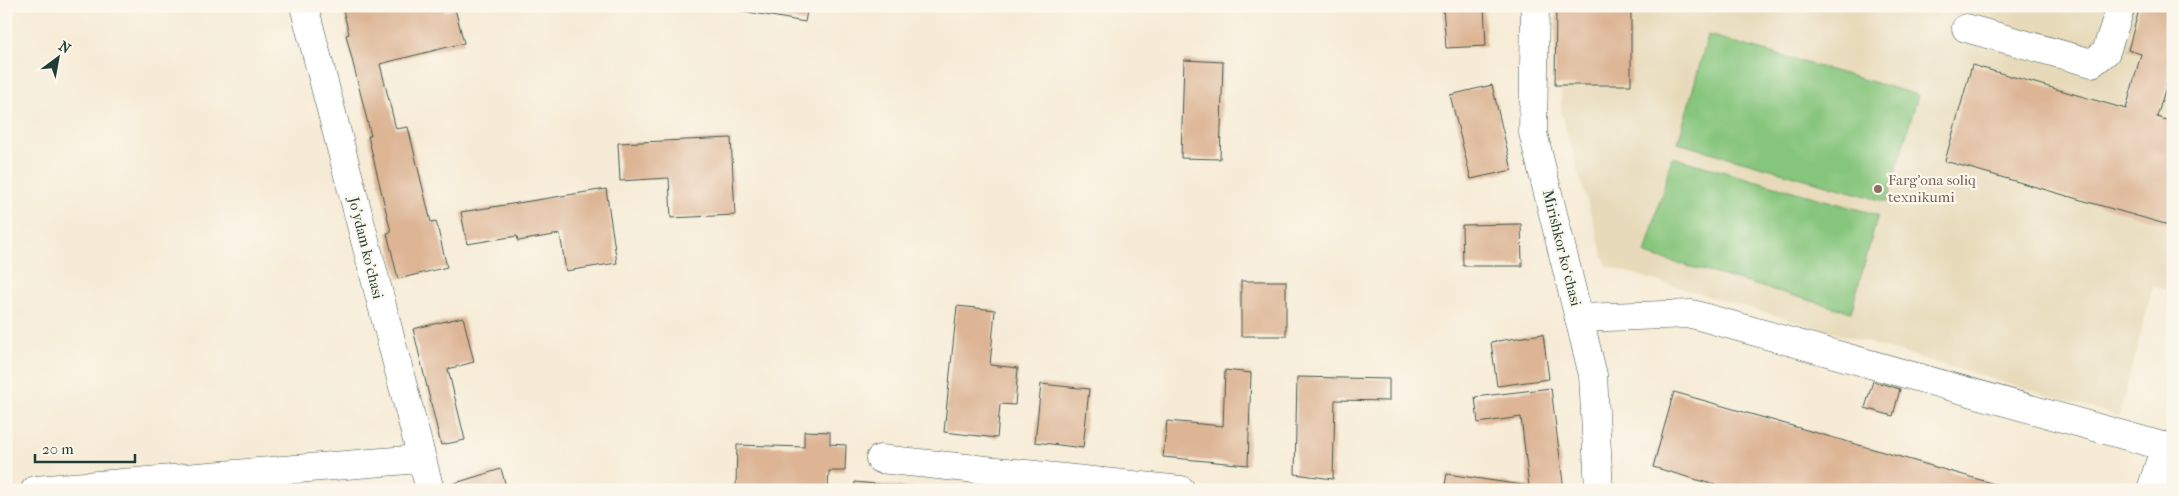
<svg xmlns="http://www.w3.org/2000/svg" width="2179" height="496" font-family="'IM FELL French Canon',serif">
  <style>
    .built { fill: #e7daba }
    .green { fill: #85c57c; stroke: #528158 }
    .building { fill: #ddb595 }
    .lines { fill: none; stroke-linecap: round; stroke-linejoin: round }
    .minor-casing { stroke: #3f574c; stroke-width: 29 }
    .minor { stroke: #fff; stroke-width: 28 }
    .education-dot { fill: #8d6e63; stroke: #fbf7ec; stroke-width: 2 }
    .labels { text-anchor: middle; stroke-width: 4.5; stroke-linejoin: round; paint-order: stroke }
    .education-label { font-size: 15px; fill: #785e54; stroke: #fbf7ec; text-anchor: start }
    .street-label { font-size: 15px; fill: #1f3d34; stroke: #fbf7ec }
  </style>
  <rect width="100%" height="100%" fill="#fbf7ec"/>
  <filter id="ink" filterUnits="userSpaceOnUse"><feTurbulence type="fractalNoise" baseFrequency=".02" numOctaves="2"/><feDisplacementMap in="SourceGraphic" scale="10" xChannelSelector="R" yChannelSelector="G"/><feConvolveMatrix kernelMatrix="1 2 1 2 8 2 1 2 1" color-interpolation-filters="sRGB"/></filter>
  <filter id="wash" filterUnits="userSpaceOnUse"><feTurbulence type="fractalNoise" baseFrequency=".0096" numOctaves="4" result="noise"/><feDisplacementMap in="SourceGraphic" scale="20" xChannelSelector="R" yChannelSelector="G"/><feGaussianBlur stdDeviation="1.12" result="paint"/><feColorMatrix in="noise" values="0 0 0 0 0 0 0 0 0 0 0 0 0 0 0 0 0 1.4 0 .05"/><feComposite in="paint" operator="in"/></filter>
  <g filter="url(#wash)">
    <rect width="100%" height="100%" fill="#f6ebd6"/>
    <polygon class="built" points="1562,6 2173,6 2173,292 2153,286 2119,416 1606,266 1561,113"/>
    <g class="green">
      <polygon points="1708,35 1918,95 1887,202 1678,143"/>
      <polygon points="1672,157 1878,215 1851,312 1645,254"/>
    </g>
    <g id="blocks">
      <g class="building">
        <polygon points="342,6 444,6 445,11 455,9 464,43 380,64 396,129 408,127 431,222 436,221 447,267 398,279 387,233 391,232 368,136 371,136 346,35 349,34"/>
        <polygon points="731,6 808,6 805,22 731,9"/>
        <polygon points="1443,6 1484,6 1486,46 1446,48"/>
        <polygon points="1556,6 1631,6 1631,85 1555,85"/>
        <polygon points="2140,6 2173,6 2173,63 2157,117 2173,122 2172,226 1945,161 1972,65 2126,109 2141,54 2128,50"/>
        <polygon points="1184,60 1223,62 1220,159 1181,158"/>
        <polygon points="1492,85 1512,170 1471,179 1450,95"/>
        <polygon points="731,138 735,215 671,218 669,178 620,181 618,143"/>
        <polygon points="606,189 617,263 566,271 560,234 518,241 517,236 467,244 461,212"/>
        <polygon points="1521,224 1522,266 1463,266 1462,225"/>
        <rect x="1241" y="281" width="45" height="55"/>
        <polygon points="957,306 995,310 990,365 1018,368 1015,405 1000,404 997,438 944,432"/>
        <polygon points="463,317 474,362 448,369 465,440 441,445 413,329"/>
        <polygon points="1543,334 1549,379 1497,386 1491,342"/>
        <polygon points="1225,370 1251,373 1248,465 1163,457 1167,421 1223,426"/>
        <polygon points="1297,377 1389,379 1389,401 1335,400 1333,479 1295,474"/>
        <polygon points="1873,381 1900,389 1893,416 1865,408"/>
        <polygon points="1041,384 1089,389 1083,448 1035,442"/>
        <polygon points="1551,388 1564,490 1444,490 1447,474 1529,486 1521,417 1478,423 1475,397"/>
        <polygon points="1674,392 2012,489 2012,490 1732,490 1653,467"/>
        <polygon points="804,431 830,432 830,444 846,445 845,471 829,471 828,489 736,487 737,445 804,447"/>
        <polygon points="501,469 507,490 453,490 452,484"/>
        <polygon points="855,482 916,488 916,490 854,490"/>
      </g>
    </g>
  </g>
  <g filter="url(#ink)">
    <use href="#blocks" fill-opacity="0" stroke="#3f574c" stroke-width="1"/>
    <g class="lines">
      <g class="minor-casing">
        <g id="minor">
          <polyline points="304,6 430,490"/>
          <polyline points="1535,6 1533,133 1593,375 1599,490"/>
          <polyline points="1966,28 2092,63 2106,52 2121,6"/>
          <polyline points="1579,318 1692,314 2173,449"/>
          <polyline points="880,459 1181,490"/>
          <polyline points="35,490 420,459"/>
          <polyline points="2151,490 2165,446"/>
        </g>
      </g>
      <use href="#minor" class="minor"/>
    </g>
  </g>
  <circle class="education-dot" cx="1878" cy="189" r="5"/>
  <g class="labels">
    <g class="education-label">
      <text x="1888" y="185">Farg'ona soliq<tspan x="1888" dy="17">texnikumi</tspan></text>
    </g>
    <g class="street-label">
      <text transform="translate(366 248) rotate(76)" y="5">Jo'ydam ko'chasi</text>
      <text transform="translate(1562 248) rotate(76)" y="5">Mirishkor koʻchasi</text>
    </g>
  </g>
  <rect width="2179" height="496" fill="none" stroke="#fbf7ec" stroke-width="25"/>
  <g transform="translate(58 58) rotate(32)" stroke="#fbf7ec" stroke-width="4" paint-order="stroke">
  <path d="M0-4L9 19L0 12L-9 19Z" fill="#1f3d34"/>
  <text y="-8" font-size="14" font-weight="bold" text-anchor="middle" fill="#1f3d34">N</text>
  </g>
  <path d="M35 454v8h100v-8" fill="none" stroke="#1f3d34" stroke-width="2.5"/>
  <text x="42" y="454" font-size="15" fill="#1f3d34" stroke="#fbf7ec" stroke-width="4" paint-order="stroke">20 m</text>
</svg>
